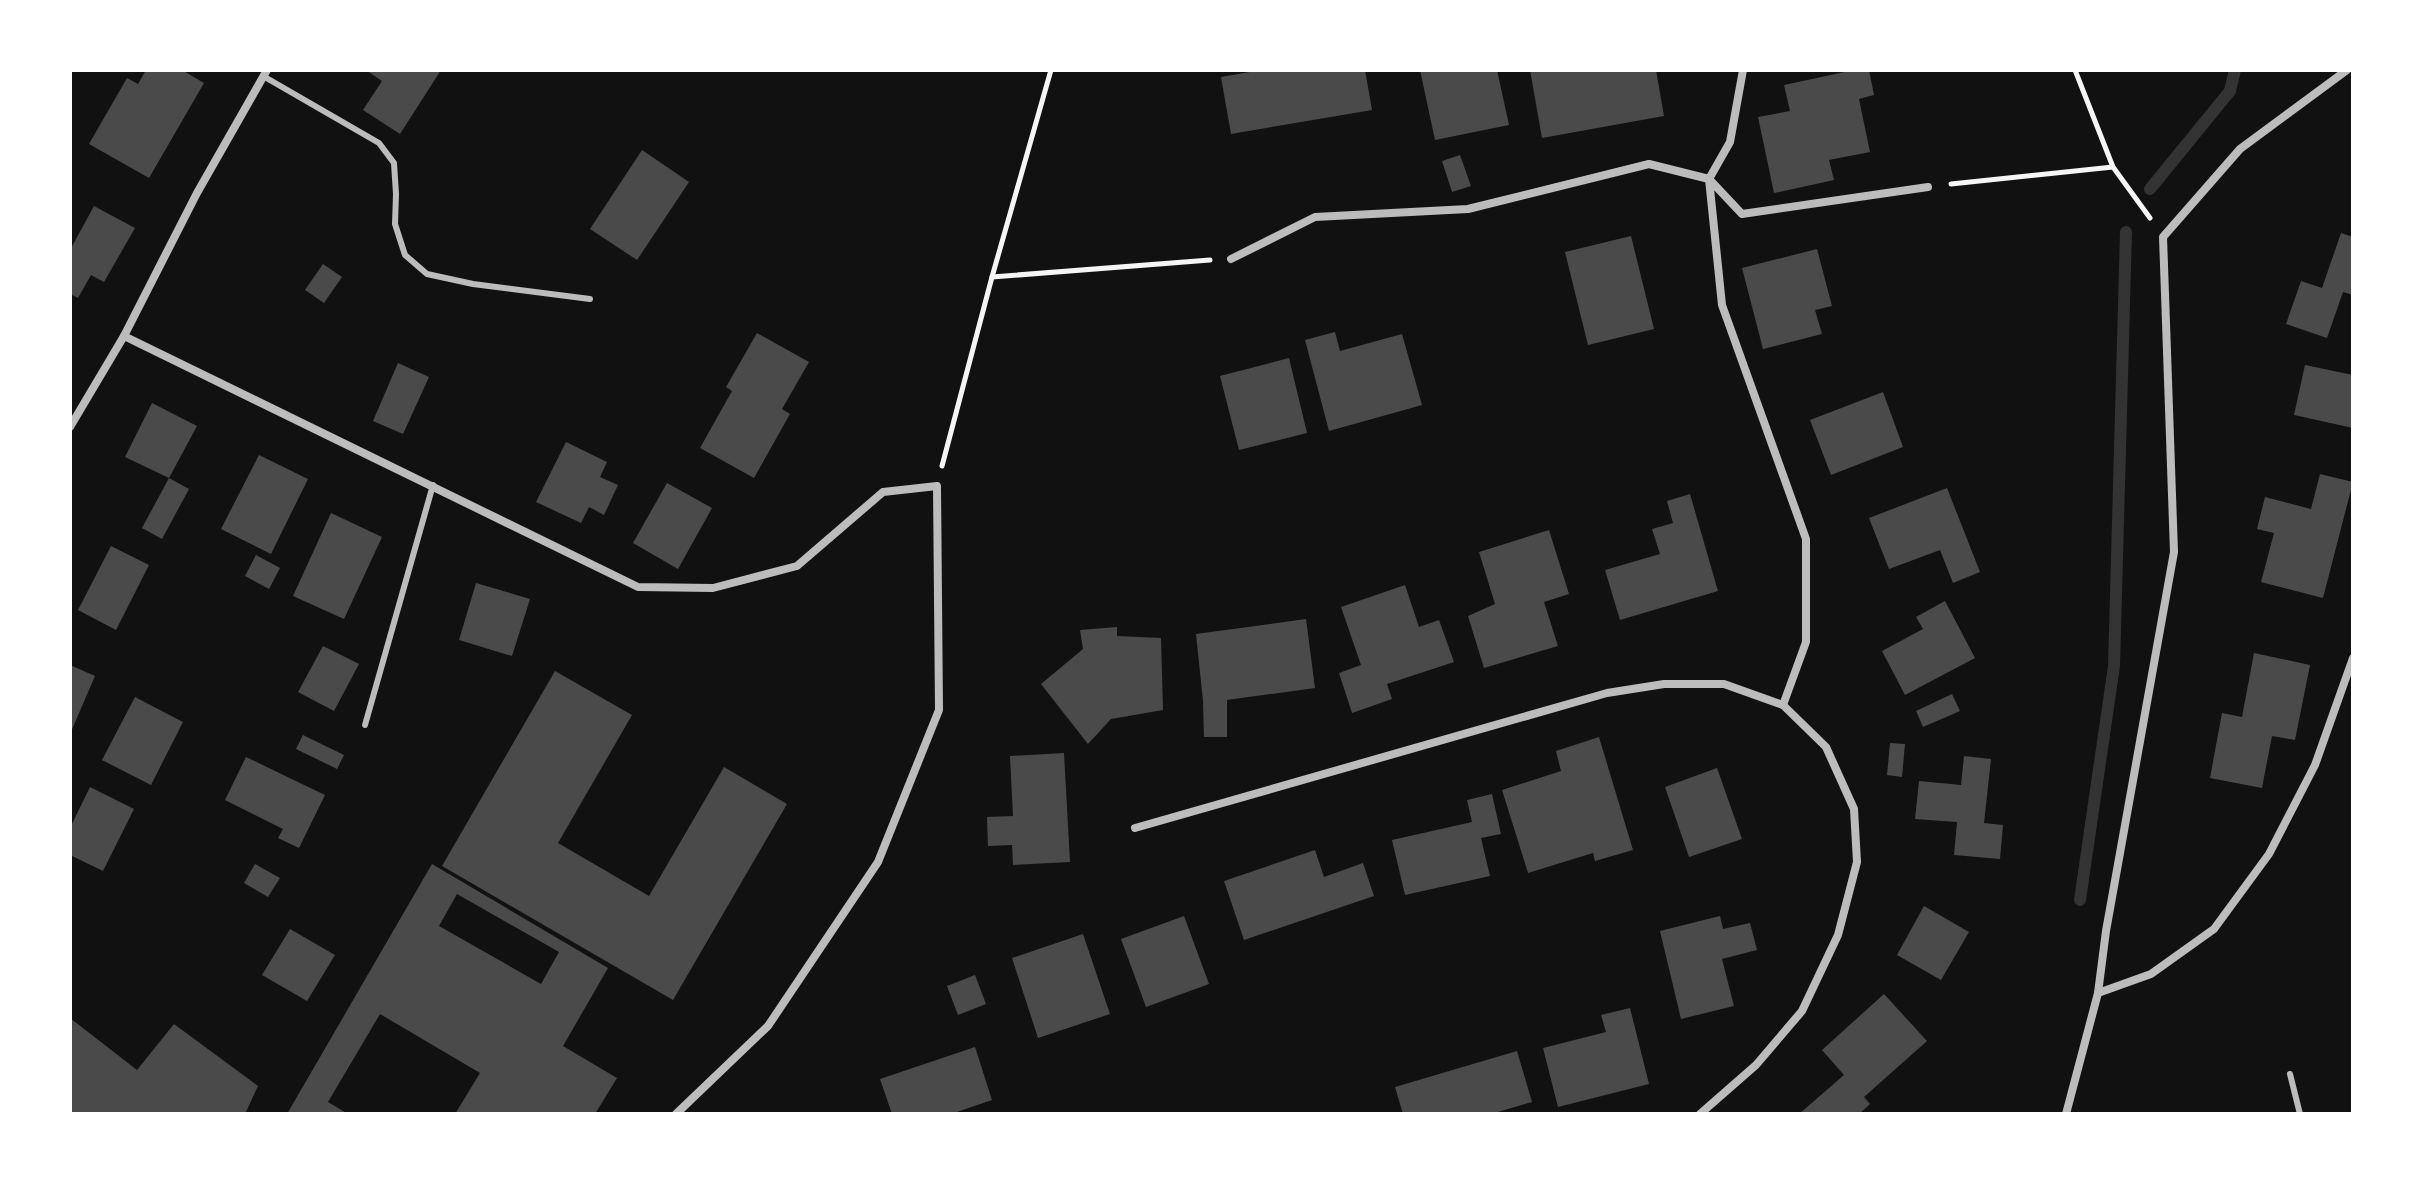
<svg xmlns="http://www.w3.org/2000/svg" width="2423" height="1184" font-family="'Asap Condensed',sans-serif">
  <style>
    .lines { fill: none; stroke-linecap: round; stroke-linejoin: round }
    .stream { stroke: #333; stroke-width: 12 }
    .building { fill: #4a4a4a; fill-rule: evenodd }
    .path { stroke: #f5f5f5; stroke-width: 5 }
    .service { stroke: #bcbcbc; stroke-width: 6 }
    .minor { stroke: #bcbcbc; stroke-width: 8 }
  </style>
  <rect width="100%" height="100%" fill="#111"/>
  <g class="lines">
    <g class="stream">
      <polyline points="2150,189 2230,91 2235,70"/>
      <polyline points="2080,900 2114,666 2126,232"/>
    </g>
  </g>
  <g class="building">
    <polygon points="146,70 182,70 204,83 149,178 89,144 127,78 138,84"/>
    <polygon points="366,70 441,70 400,134 363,110 382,81"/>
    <polygon points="1261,70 1365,70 1372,110 1231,134 1221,77"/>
    <polygon points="1420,70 1497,70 1509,125 1435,140"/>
    <polygon points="1530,70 1656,70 1664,116 1542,138"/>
    <polygon points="1854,70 1869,70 1874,95 1859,99 1870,152 1829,160 1834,180 1774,193 1758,117 1790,111 1784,85"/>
    <polygon points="642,150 689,182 637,260 590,229"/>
    <polygon points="1460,155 1471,186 1452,192 1442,161"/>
    <polygon points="94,206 135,228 104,282 91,275 78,298 70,294 70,250"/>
    <polygon points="2341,233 2353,237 2353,295 2343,292 2327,338 2286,324 2301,281 2322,288"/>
    <polygon points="1631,236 1654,329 1588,345 1565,252"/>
    <polygon points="1817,249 1832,306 1815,310 1822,334 1763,349 1742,268"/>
    <polygon points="323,264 342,277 324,303 305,290"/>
    <polygon points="1335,332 1340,351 1402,334 1422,405 1329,431 1305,340"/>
    <polygon points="757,333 809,362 782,409 790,414 754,478 700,448 732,391 726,387"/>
    <polygon points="1289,358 1307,433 1239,450 1220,376"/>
    <polygon points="398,363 429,377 403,434 373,421"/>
    <polygon points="2305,365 2353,375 2353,428 2294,415"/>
    <polygon points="1883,392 1903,447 1831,475 1810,420"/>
    <polygon points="152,403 197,426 169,478 189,489 162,539 142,528 169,478 125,457"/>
    <polygon points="566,442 607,462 600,477 618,485 604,515 589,507 581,523 536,502"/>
    <polygon points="259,455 308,479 271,554 221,529"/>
    <polygon points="2320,474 2353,482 2323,598 2261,582 2274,533 2257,529 2265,497 2311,509"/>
    <polygon points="667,483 712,508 678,569 633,543"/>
    <polygon points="1947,488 1980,572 1953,583 1940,550 1889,569 1869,518"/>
    <polygon points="1690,494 1718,591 1620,620 1605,570 1660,554 1652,529 1673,523 1667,501"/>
    <polygon points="331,513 382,537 344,619 293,596"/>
    <polygon points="1549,530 1569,594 1544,602 1558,646 1484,668 1468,616 1495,604 1479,552"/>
    <polygon points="111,546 149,565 116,630 78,610"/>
    <polygon points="256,555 280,568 269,589 245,576"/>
    <polygon points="476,583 530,599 512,656 459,640"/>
    <polygon points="1405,585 1419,627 1439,620 1454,662 1387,684 1392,699 1352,713 1339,673 1361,665 1341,607"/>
    <polygon points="1945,601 1975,658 1905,695 1882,651 1923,629 1916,617"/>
    <polygon points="1306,619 1315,688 1227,700 1227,737 1204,737 1203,701 1196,634"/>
    <polygon points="1117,627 1117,636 1161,638 1163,710 1111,719 1088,744 1041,684 1083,649 1080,630"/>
    <polygon points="323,646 359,664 334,711 298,692"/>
    <polygon points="2254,653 2310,665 2295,740 2272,736 2262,788 2210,778 2222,713 2242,717"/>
    <polygon points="70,665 95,676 70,734"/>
    <polygon points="555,671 632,715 558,843 649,896 724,767 787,804 673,1000 442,866"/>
    <polygon points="1952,694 1960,711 1923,727 1916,711"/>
    <polygon points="135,697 183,722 151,785 102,760"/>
    <polygon points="303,735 344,755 337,769 296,749"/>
    <polygon points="1599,737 1633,850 1595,861 1593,853 1528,873 1502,790 1561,771 1556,751"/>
    <polygon points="1890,743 1905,744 1902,777 1887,775"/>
    <polygon points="1064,753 1070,862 1013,865 1012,845 988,846 987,817 1013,816 1010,756"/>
    <polygon points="1964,756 1991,759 1984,823 2003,825 2000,859 1954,855 1957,822 1915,819 1919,781 1961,785"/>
    <polygon points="246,757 325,795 299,848 278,838 283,829 225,800"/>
    <polygon points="1717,768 1742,839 1689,857 1665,787"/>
    <polygon points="90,787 134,809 103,871 70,855 70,828"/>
    <polygon points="1492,794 1501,834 1481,838 1490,876 1405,895 1392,840 1472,822 1467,800"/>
    <polygon points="1315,850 1324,877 1363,863 1374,896 1244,940 1224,881"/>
    <polygon points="255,864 280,878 268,897 244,883"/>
    <path d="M432,864L608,968L563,1046L617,1078L595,1114H455L480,1073L380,1014L328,1102L348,1114H287ZM457,894L559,952L541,984L439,926Z"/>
    <polygon points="1924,906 1969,932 1941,980 1897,955"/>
    <polygon points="1184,916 1209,984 1146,1007 1121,939"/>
    <polygon points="1720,916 1723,929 1750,923 1757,950 1722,959 1734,1006 1681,1019 1660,931"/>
    <polygon points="290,929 335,955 307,1001 262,975"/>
    <polygon points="1083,934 1110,1014 1038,1038 1012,958"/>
    <polygon points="975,975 986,1004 958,1015 947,986"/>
    <polygon points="1884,994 1927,1041 1864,1097 1870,1104 1859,1114 1799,1114 1844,1075 1822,1050"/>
    <polygon points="1630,1008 1649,1084 1558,1107 1543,1048 1606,1032 1601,1015"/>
    <polygon points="70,1018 137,1070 174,1024 258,1086 245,1114 70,1114"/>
    <polygon points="975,1047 992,1100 951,1114 892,1114 880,1079"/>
    <polygon points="1517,1051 1532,1102 1491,1114 1403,1114 1395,1087"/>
  </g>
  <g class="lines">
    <g class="path">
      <polyline points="2075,70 2113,167 2150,218"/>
      <polyline points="1951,184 2113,167"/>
      <polyline points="992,277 1210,260"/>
      <polyline points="942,466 992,277 1051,70"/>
    </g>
    <g class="service">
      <polyline points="263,76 379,143 394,163 396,194 395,224 405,255 427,274 473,284 590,299"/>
      <polyline points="365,725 433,485"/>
      <polyline points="2290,1074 2300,1114"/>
    </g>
    <g class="minor">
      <polyline points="1743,70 1730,142 1709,179 1722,305 1806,539 1806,642 1783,705"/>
      <polyline points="1231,259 1315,217 1468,209 1649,164 1709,179 1742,214 1928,187"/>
      <polyline points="124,336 638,587 713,588 797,566 883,492 937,486 939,710 878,862 768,1026 676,1114"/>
      <polyline points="70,427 124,336 197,193 267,70"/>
      <polyline points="1135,828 1607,693 1664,684 1724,684 1783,705 1826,747 1854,809 1857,862 1838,935 1802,1011 1756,1065 1700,1114"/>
      <polyline points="2098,993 2151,974 2214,929 2269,854 2315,765 2353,658"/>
      <polyline points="2066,1114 2098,993 2106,931 2174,552 2163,237 2240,149 2347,70"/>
    </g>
  </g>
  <rect width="2423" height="1184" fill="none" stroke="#ffffff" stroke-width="144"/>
</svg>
